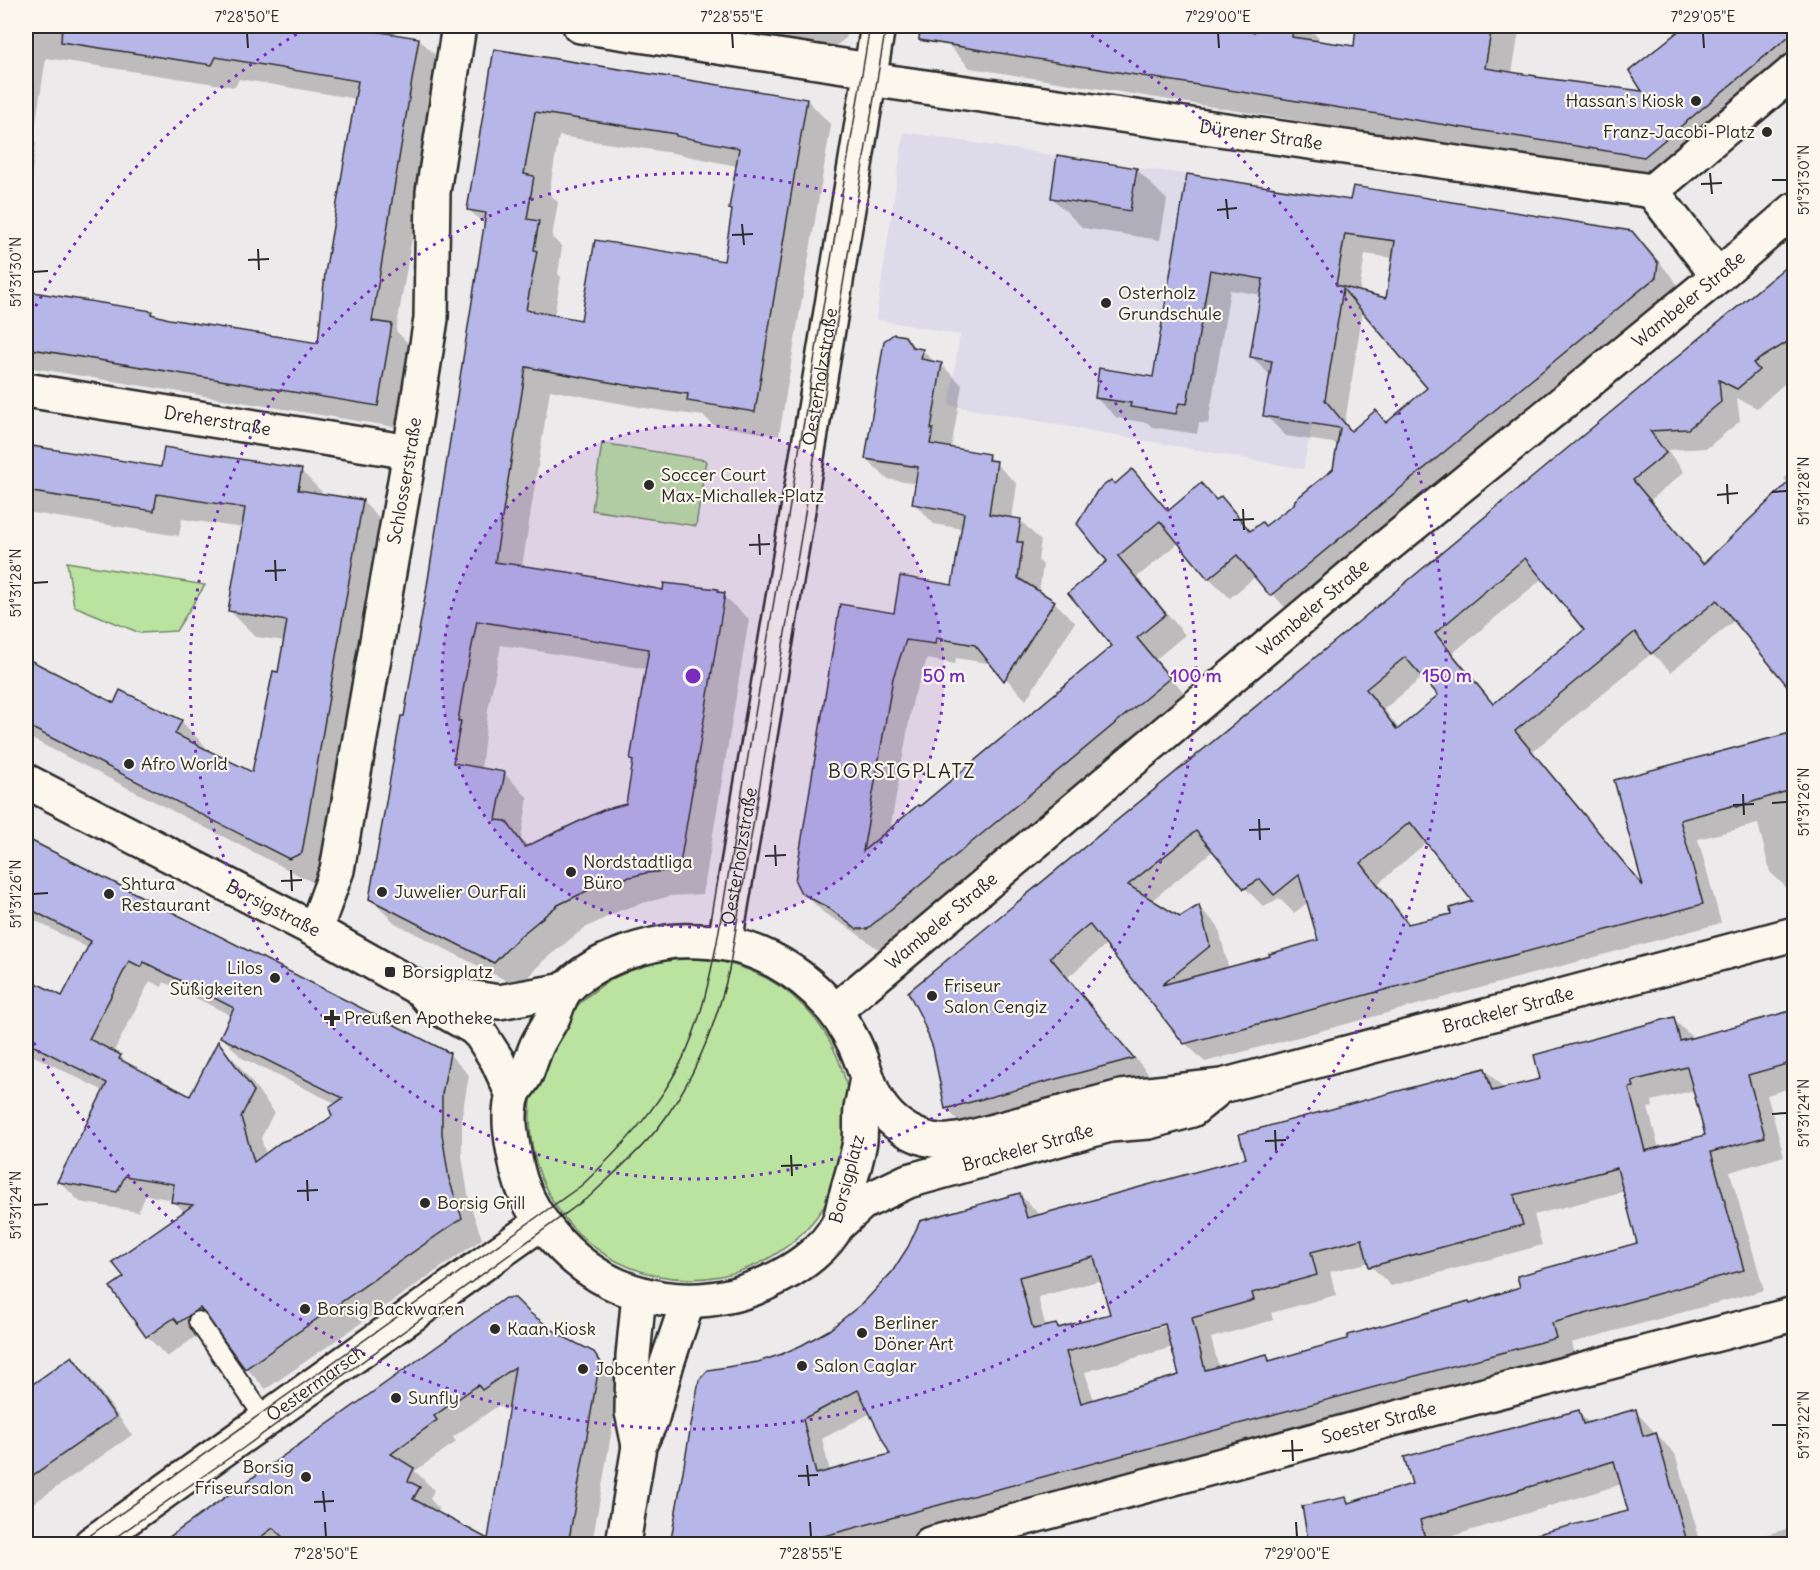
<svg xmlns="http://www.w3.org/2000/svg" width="1820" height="1570" font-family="Delius,sans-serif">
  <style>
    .built { fill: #dddaea }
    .green { fill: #bae3a0; stroke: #728766; stroke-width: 1.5 }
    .shadow { fill: #0003; fill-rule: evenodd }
    .building { fill: #b7b6e8; stroke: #2b2b2b; stroke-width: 1.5; fill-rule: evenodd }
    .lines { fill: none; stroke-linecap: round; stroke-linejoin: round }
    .service-casing { stroke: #2b2b2b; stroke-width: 22 }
    .minor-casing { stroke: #2b2b2b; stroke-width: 38 }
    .tertiary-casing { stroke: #2b2b2b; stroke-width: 38 }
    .secondary-casing { stroke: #2b2b2b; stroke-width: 38 }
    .service { stroke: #fbf7ec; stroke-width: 18 }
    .minor { stroke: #fbf7ec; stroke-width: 33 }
    .tertiary { stroke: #fbf7ec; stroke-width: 33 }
    .secondary { stroke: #fbf7ec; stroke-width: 33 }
    .tram { stroke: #2b2b2b; stroke-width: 1.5 }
    .ticks { fill: none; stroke: #2b2b2b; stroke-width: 2 }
    .ring { fill: none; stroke: #7b2cbf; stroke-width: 3; stroke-dasharray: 3 6 }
    .poi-dot { fill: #2b2b2b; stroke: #fbf7ec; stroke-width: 2 }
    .labels { text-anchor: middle; stroke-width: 4.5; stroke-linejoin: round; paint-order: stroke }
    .poi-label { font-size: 18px; fill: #2b2b2b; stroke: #fbf7ec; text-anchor: start }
    .street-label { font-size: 18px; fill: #2b2b2b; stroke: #fbf7ec }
    .neighbourhood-label { font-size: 20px; letter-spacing: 1.5px; fill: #2b2b2b; stroke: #fbf7ec }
    .centre { fill: #7b2cbf; stroke: #fbf7ec; stroke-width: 3 }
    .ring-label { font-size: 18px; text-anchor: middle; font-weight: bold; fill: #7b2cbf; stroke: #fbf7ec; stroke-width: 4.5; stroke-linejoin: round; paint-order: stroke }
    .neatline { fill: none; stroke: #2b2b2b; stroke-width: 2 }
    .ticks-label { font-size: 15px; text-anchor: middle; fill: #2b2b2b }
  </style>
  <rect width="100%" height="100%" fill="#edeaeb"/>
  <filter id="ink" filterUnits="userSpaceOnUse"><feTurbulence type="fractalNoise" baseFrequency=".0167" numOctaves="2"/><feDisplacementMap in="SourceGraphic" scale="12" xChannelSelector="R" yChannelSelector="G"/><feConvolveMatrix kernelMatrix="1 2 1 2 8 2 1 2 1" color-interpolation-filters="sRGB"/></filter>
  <g filter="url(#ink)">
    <polygon class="built" points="904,132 1137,168 1187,174 1350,200 1312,426 1303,469 949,405 960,335 876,319"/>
    <g class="green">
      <polygon points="602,443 706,460 696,526 592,510"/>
      <polygon points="67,562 205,585 176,631 140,633 74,606"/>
      <circle cx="690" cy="1119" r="160"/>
    </g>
    <g class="shadow">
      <polygon points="26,26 331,26 419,39 442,62 396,331 414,349 401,428 26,367 26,292 151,313 155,317 319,345 357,99 239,79 235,87 46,58 33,140 36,143 26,209"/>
      <polygon points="694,26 848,26 846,38 833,48"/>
      <polygon points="938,26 1214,26 1255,33 1257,26 1306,26 1319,38 1318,42 1358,48 1361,26 1381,27 1382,26 1520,26 1512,73 1645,92 1693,37 1707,26 1794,26 1794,76 1668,180 970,68 937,33"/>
      <path d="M495,51L807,100L831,125L779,436L713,425L704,416L650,409L550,390L522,567L664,592L717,591L749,619L703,894L671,896L643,903L621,910L583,929L543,961L519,987L395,923L370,899L429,586L486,226L468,209ZM559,136L673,153L737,166L734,211L725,263L582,321L554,316L561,277L558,274L562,247L552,237L558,202L549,193ZM501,645L647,669L627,806L529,847L521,839L528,798L504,773L481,769L488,710Z"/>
      <polygon points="1136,169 1167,200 1160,240 1083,228 1052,198"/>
      <path d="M1189,175L1352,202L1631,232L1653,254L1678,285L1676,298L1292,615L1256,576L1230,598L1209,578L1180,542L1137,577L1185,635L1156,659L1190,700L888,949H878L852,930L824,913L802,892L895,615L954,586L963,529L934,524L914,503L917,484L887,479L866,458L905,337L917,349L922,350L936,363L941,364L962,385L951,449L988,456L1017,484L1012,519L1020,520L1041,541L1038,560L1043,565L1039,593L1054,602L1075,622L1026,700L993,664L956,658L955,664L927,659L913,699L890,830L920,808L1114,646L1109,561L1115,486L1132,471L1169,511L1201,485L1218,501L1221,498L1252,532L1265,527L1286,512L1335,470L1339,444L1286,436L1265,415L1271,376L1252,357L1262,295L1230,290L1208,424L1199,423L1197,434L1152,427L1148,423L1117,418L1096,398L1154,379ZM1365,254L1394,258L1387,300L1359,293ZM1363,310L1429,389L1387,424L1376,412L1353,432L1345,422Z"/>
      <path d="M1789,267H1794V375L1757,408L1737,398L1740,421L1707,448L1667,450L1684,472L1651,500L1705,564L1789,484L1784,479L1794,469V692L1735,620L1671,672L1652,653L1533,751L1644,886L1615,781L1794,733V890L1790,891L1770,872L1758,824L1698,839L1721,923L1205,1062L1185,1043L1107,944L1068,977L1151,1077L965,1128L946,1108L939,1067L927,1027ZM1543,578L1587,630L1495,705L1453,653ZM1424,676L1440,695L1399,729L1384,709ZM1427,842L1475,901L1453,915L1411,925L1379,883ZM1214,850L1245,888L1264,907L1279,898L1294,913L1308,902L1320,941L1222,970L1228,966L1218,926L1199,907L1180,919L1151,901Z"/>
      <polygon points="26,446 162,468 301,471 326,496 362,501 388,527 327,879 316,884 26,736 26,660 115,705 181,721 206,747 205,751 253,775 279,673 285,641 256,637 230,611 243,528 182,519 179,536 26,512"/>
      <path d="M26,839L449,1054L469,1075L462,1115V1156L469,1201L482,1239L266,1389L246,1368L218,1330L200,1342L195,1337L167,1357L147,1336L126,1278L185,1213L173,1200L146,1195L138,1212L80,1202L59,1181L104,1091L26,1052V979L63,998L88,948L26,916ZM150,981L162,987L164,982L232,1016L222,1037L242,1058L337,1104L334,1117L313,1132L266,1155L261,1138L274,1112L238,1064L218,1044L191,1098L131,1067L120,1056L113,1053Z"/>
      <path d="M1794,1012V1087L1767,1095L1784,1156L1730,1172L1764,1290L1571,1343L1575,1358L885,1544H671L759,1363L782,1355L830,1331L1020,1195L1041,1216L1247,1159L1485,1069L1505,1090L1542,1080L1673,1019L1694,1039ZM1695,1090L1707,1136L1659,1149L1648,1108L1653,1107L1652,1101ZM1625,1191L1639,1244L1522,1288L1471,1304L1273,1362L1266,1355L1219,1368L1211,1338L1273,1320L1271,1313L1336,1295L1330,1272L1370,1262L1371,1266L1391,1286L1542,1245L1534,1215ZM1102,1280L1112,1315L1060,1329L1056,1325L1046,1328L1038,1297ZM1172,1321L1173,1324L1129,1336V1333ZM1173,1347L1181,1376L1094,1401L1085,1372ZM871,1413L892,1455L830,1472L822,1439Z"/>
      <path d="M529,1314L559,1337L594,1353L615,1374L620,1383L592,1544H162ZM499,1405L504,1410L511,1405L489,1541L437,1514L439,1509L430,1499L434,1490L415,1471L456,1442L453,1437Z"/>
      <polygon points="72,1358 89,1376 132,1435 34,1503 26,1494 26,1391"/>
      <polygon points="1635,1411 1675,1454 1701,1544 1525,1544 1524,1539 1630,1512 1622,1484 1443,1539 1439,1535 1404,1544 1311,1544 1346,1498 1351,1503 1414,1485 1578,1412 1590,1424"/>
      <polygon points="1794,1527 1794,1544 1738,1544 1738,1542"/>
    </g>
    <g class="building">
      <polygon points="62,26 342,26 419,38 372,321 392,324 378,406 26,348 26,291 152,311 151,314 169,319 318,343 325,273 358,81 216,57 212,65 61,42"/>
      <polygon points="920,26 1192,26 1233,31 1233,28 1254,32 1255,26 1293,26 1292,37 1354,46 1356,26 1492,26 1485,68 1536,76 1536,77 1642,91 1629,71 1685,26 1794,26 1794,32 1644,157 919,40"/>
      <path d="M494,49L807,99L755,412L687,401L688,394L625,385L526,367L495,562L568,572L663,590L664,583L718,589V592L725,593L679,870L646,873L618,880L597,886L558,905L519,937L494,963L369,899L401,716H404L427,586L486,213L467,210ZM535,112L676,134V136L739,148L729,209L732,210L724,261L595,240L581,320L526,310L537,251L534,250L539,221L527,219L534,176L524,174ZM477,621L649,649L630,760L633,761L626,804L603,810L525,847L506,821L496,820L505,772L453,763L461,721H458L464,685Z"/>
      <polygon points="1057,155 1137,168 1130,211 1051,198"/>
      <path d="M1187,174L1350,200L1353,186L1632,231L1658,263L1656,277L1270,596L1237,555L1208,579L1160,521L1118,556L1166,614L1137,638L1170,678L867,929H856L830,909L801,893L795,881L840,604L894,613L900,576L952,585L964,513L912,504L918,467L865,459L884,341L894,334L905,336L912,347L923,349L921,359L942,363L931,429H933L930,444L989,454L988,460L997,461L989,514L1021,519L1017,542H1023L1018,578L1055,601L1004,681L975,645L936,638L935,644L906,640L893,678L863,851L918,805L920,806L1112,646L1068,593L1107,561L1077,524L1097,491L1111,480L1115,484L1132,469L1168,511L1201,483L1216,500L1221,496L1250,531L1262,522L1265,526L1285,511L1294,504L1295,500L1333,469L1340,428L1263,416L1272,361L1250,357L1263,279L1210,270L1187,404L1179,403L1176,414L1130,407L1131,403L1095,398L1099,368L1153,377ZM1345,234L1395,241L1386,298L1336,285ZM1343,289L1427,388L1386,423L1376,410L1351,431L1325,400Z"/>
      <path d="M1794,260V338L1753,363L1759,370L1737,389L1719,380L1721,402L1688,429L1650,431L1666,453L1633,480L1703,564L1794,477V694L1717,600L1651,654L1635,632L1515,731L1643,886L1614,780L1794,732V789L1736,807L1735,805L1680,820L1703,904L1184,1044L1089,924L1050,957L1134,1058L945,1109L933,1048L921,1017L908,992L1351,628ZM1525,558L1584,630L1493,704L1435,633ZM1405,657L1438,695L1397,730L1366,689ZM1410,822L1472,901L1450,908L1451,914L1408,924L1361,863ZM1196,831L1244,889L1260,879L1274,895L1299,875L1318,940L1269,954L1270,956L1162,985L1210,946L1199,905L1180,917L1128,885Z"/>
      <polygon points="26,445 161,467 164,447 302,469 298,490 363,500 302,853 289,859 26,725 26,658 114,703 120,690 182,720 175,734 252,772 273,671 278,672 287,621 228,611 245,508 157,494 154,511 26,491"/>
      <path d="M26,838L450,1053L442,1094V1134L449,1179L462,1218L245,1369L200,1308L178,1323L174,1318L146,1337L110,1287L124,1277L112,1262L193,1205L171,1202L174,1184L125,1176L117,1192L57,1182L107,1083L26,1042V978L62,996L91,941L26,907ZM129,961L141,967L144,962L234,1008L220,1037L343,1098L329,1108L332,1116L313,1130L281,1142L254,1162L241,1117L254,1091L218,1041L190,1096L119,1059L121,1055L89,1039Z"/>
      <path d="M1794,1010V1062L1748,1075L1765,1137L1711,1152L1744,1270L1552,1323L1556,1338L791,1545H670L699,1380L708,1370L758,1362L782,1354L802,1345L829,1330L864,1302L892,1272L908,1247L920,1221L1020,1193L1027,1218L1246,1158L1239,1134L1413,1087L1485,1068L1492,1091L1540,1079L1534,1055L1592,1039L1674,1017L1680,1041ZM1687,1067L1705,1135L1645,1151L1629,1088L1634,1087L1632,1081ZM1617,1168L1637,1243L1517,1276L1520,1287L1470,1303L1469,1301L1348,1335L1347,1339L1269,1361L1267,1354L1205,1370L1192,1318L1254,1300L1252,1293L1317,1275L1311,1252L1362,1239L1369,1267L1523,1225L1514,1195ZM1094,1257L1110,1314L1058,1328L1056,1324L1033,1329L1019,1277ZM1165,1324L1179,1375L1081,1403L1066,1352ZM858,1390L890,1454L816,1474L803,1419Z"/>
      <path d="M505,1298H515L530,1313L560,1335L594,1352L600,1361L568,1545H291L273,1528L250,1545H158ZM515,1367L501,1456L488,1539L413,1499L420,1487L408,1481L414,1468L391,1454L437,1420L434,1416L478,1385L482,1390Z"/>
      <polygon points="72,1356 116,1417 26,1480 26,1389"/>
      <polygon points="1636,1409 1643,1436 1656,1432 1688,1545 1534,1545 1533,1535 1628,1511 1614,1461 1420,1520 1427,1545 1309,1545 1302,1506 1346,1497 1348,1503 1412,1484 1404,1457 1579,1410 1583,1424"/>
    </g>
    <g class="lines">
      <g class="service-casing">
        <polyline id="service" points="198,1321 266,1420"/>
      </g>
      <g class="minor-casing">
        <g id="minor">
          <polyline points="580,26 870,70"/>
          <path id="s1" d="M869,79L1652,191L1718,276"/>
          <polyline points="1652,191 1794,71"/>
          <path id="s2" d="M26,390L410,452"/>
          <path id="s3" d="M315,930L337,870L410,452L431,319L433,192L459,26"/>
          <path id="s4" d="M725,942L810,439L878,26"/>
          <path id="s5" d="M836,1010L1382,550L1718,276L1794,210"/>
          <path id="s6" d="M91,1544L542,1222"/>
          <path id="s7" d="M930,1544L1385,1421L1794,1314"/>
        </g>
      </g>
      <g class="tertiary-casing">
        <g id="tertiary">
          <polyline points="639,1294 633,1356 632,1412 639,1446"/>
          <polyline points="623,1544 639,1446 652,1418 667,1363 688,1301"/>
        </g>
      </g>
      <g class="secondary-casing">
        <g id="secondary">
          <path id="s8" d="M26,781L315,930L421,990L435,1006L474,1028L481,1035L497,1060L513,1095"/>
          <polyline points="425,990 499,1002 565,990"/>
          <path id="s9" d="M867,1078C865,1088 863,1099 861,1109C860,1120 861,1130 860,1141C857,1160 851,1177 846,1196C843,1205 842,1218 837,1226C826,1247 802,1265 781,1276C705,1317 616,1306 557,1241C535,1217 520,1190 515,1158C511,1138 507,1115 513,1095C515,1088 523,1081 526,1074C530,1064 533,1054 537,1045C542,1035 548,1026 553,1017C557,1008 560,996 566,989C590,962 634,948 668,942C678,940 689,941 699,941C766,943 825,984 854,1043C865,1065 869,1093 885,1112C898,1128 919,1139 939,1141C947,1142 956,1140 964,1139L1121,1097L1222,1086L1794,934"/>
          <path id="s10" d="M838,1225L862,1203L908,1181L1110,1125L1149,1122L1192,1110L1213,1093"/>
        </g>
      </g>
      <use href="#service" class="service"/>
      <use href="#minor" class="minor"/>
      <use href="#tertiary" class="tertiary"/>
      <use href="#secondary" class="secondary"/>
      <g class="tram">
        <path d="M78,1544L582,1185C630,1140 675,1090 696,1026C706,999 711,970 717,942L870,26"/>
        <path d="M106,1544L242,1449L590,1196C613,1174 638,1153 658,1128C693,1082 716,1025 729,970L886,26"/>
      </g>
    </g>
  </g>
  <path class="ticks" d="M247,33L248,48M732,33L733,48M1218,33L1219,48M1703,33L1704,48M1710,173L1712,194M1772,180H1787M1701,184L1722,183M1226,199L1228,219M1217,210L1237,208M742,224L744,245M732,235L753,234M258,249L259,270M248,260L269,259M33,272L48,271M1727,484L1728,504M1772,492L1787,491M1717,495L1738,493M1243,509L1244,530M1233,520L1254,519M759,534L760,555M749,545L770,544M275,560L276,581M265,571L286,570M33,583L48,582M1743,794L1744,815M1772,803L1787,802M1733,805L1754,804M1259,819L1260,840M1249,830L1270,829M775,845L776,866M765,856L786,855M291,870L292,891M281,881L302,880M33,894L48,893M1772,1114L1787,1113M1275,1130L1276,1151M1265,1141L1286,1140M791,1155L792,1176M781,1166L802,1165M307,1180L308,1201M297,1191L318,1190M33,1205L48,1204M1772,1425H1787M1292,1440L1293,1461M1282,1451L1303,1450M807,1465L809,1486M798,1476L818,1475M323,1491L325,1512M314,1502L334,1501M325,1522L326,1537M810,1522L811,1537M1296,1522L1297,1537"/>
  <circle cx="693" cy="676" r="251" fill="#7b2cbf" fill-opacity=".12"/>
  <g class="ring">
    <circle cx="693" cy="676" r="251"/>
    <circle cx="693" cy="676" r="503"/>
    <path d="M27 322A754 754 0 0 1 310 26M1076 26A754 754 0 1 1 27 1030"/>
  </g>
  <g class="poi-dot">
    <circle cx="1696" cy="101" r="6"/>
    <circle cx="1767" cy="132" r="6"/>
    <circle cx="1106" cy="303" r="6"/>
    <circle cx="649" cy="485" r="6"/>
    <circle cx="129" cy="764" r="6"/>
    <circle cx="571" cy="872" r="6"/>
    <circle cx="382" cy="892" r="6"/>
    <circle cx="109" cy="894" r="6"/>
    <rect x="384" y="966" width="12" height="12" rx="3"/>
    <circle cx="275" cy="978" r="6"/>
    <circle cx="932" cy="996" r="6"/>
    <path d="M329 1009h6v6h6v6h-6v6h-6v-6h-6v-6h6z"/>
    <circle cx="425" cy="1203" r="6"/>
    <circle cx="305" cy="1309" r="6"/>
    <circle cx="495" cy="1329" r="6"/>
    <circle cx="862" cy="1333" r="6"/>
    <circle cx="802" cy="1366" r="6"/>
    <circle cx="583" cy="1369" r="6"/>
    <circle cx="396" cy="1398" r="6"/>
    <circle cx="306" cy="1477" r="6"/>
  </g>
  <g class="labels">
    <g class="poi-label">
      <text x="1684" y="107" text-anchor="end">Hassan's Kiosk</text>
      <text x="1755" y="138" text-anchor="end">Franz-Jacobi-Platz</text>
      <text x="1118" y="299">Osterholz<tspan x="1118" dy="21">Grundschule</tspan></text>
      <text x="661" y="481">Soccer Court<tspan x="661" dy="21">Max-Michallek-Platz</tspan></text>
      <text x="141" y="770">Afro World</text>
      <text x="583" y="868">Nordstadtliga<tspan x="583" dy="21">Büro</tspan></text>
      <text x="121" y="890">Shtura<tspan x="121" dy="21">Restaurant</tspan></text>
      <text x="394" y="898">Juwelier OurFali</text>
      <text x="263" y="974" text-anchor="end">Lilos<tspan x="263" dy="21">Süßigkeiten</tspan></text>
      <text x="402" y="978">Borsigplatz</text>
      <text x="944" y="992">Friseur<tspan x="944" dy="21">Salon Cengiz</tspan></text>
      <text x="344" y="1024">Preußen Apotheke</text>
      <text x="437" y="1209">Borsig Grill</text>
      <text x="317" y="1315">Borsig Backwaren</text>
      <text x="874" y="1329">Berliner<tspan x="874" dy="21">Döner Art</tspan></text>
      <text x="507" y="1335">Kaan Kiosk</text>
      <text x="814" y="1372">Salon Caglar</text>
      <text x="595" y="1375">Jobcenter</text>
      <text x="408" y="1404">Sunfly</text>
      <text x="294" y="1473" text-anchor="end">Borsig<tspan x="294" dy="21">Friseursalon</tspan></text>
    </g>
    <g class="street-label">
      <text dy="6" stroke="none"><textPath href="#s1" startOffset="396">Dürener Straße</textPath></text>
      <text dy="6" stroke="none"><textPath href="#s5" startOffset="1110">Wambeler Straße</textPath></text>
      <text dy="6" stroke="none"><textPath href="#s4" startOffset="573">Oesterholzstraße</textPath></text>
      <text dy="6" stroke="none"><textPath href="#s2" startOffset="194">Dreherstraße</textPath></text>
      <text dy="6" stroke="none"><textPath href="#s3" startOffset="459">Schlosserstraße</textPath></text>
      <text dy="6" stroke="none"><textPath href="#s5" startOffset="624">Wambeler Straße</textPath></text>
      <text dy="6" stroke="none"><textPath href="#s4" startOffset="87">Oesterholzstraße</textPath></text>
      <text dy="6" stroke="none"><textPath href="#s8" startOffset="278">Borsigstraße</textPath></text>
      <text dy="6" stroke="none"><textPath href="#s5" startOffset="138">Wambeler Straße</textPath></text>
      <text dy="6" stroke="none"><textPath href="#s9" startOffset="1814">Brackeler Straße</textPath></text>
      <text dy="6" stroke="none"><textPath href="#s10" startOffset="208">Brackeler Straße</textPath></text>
      <text transform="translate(847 1179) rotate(-75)" y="6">Borsigplatz</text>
      <text dy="6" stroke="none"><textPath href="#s6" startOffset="276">Oestermärsch</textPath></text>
      <text dy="6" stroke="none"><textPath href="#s7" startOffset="465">Soester Straße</textPath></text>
    </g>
    <g class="neighbourhood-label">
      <text x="902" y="778">BORSIGPLATZ</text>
    </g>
  </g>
  <circle cx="693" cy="676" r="9" class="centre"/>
  <g class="ring-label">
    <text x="944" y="682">50 m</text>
    <text x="1196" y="682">100 m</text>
    <text x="1447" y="682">150 m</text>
  </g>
  <rect width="1820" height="1570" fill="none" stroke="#fbf7ec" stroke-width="66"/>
  <rect x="33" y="33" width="1754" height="1504" class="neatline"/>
  <g class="ticks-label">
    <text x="247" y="22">7°28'50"E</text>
    <text x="732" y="22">7°28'55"E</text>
    <text x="1218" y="22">7°29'00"E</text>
    <text x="1703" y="22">7°29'05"E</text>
    <text transform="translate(1804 180) rotate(-90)" y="5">51°31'30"N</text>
    <text transform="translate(16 272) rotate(-90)" y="5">51°31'30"N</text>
    <text transform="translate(1804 491) rotate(-90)" y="5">51°31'28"N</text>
    <text transform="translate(16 583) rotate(-90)" y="5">51°31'28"N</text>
    <text transform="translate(1804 802) rotate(-90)" y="5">51°31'26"N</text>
    <text transform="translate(16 894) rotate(-90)" y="5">51°31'26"N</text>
    <text transform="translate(1804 1113) rotate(-90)" y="5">51°31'24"N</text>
    <text transform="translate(16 1205) rotate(-90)" y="5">51°31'24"N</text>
    <text transform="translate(1804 1425) rotate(-90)" y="5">51°31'22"N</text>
    <text x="326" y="1559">7°28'50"E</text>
    <text x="811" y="1559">7°28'55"E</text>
    <text x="1297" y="1559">7°29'00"E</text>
  </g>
</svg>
